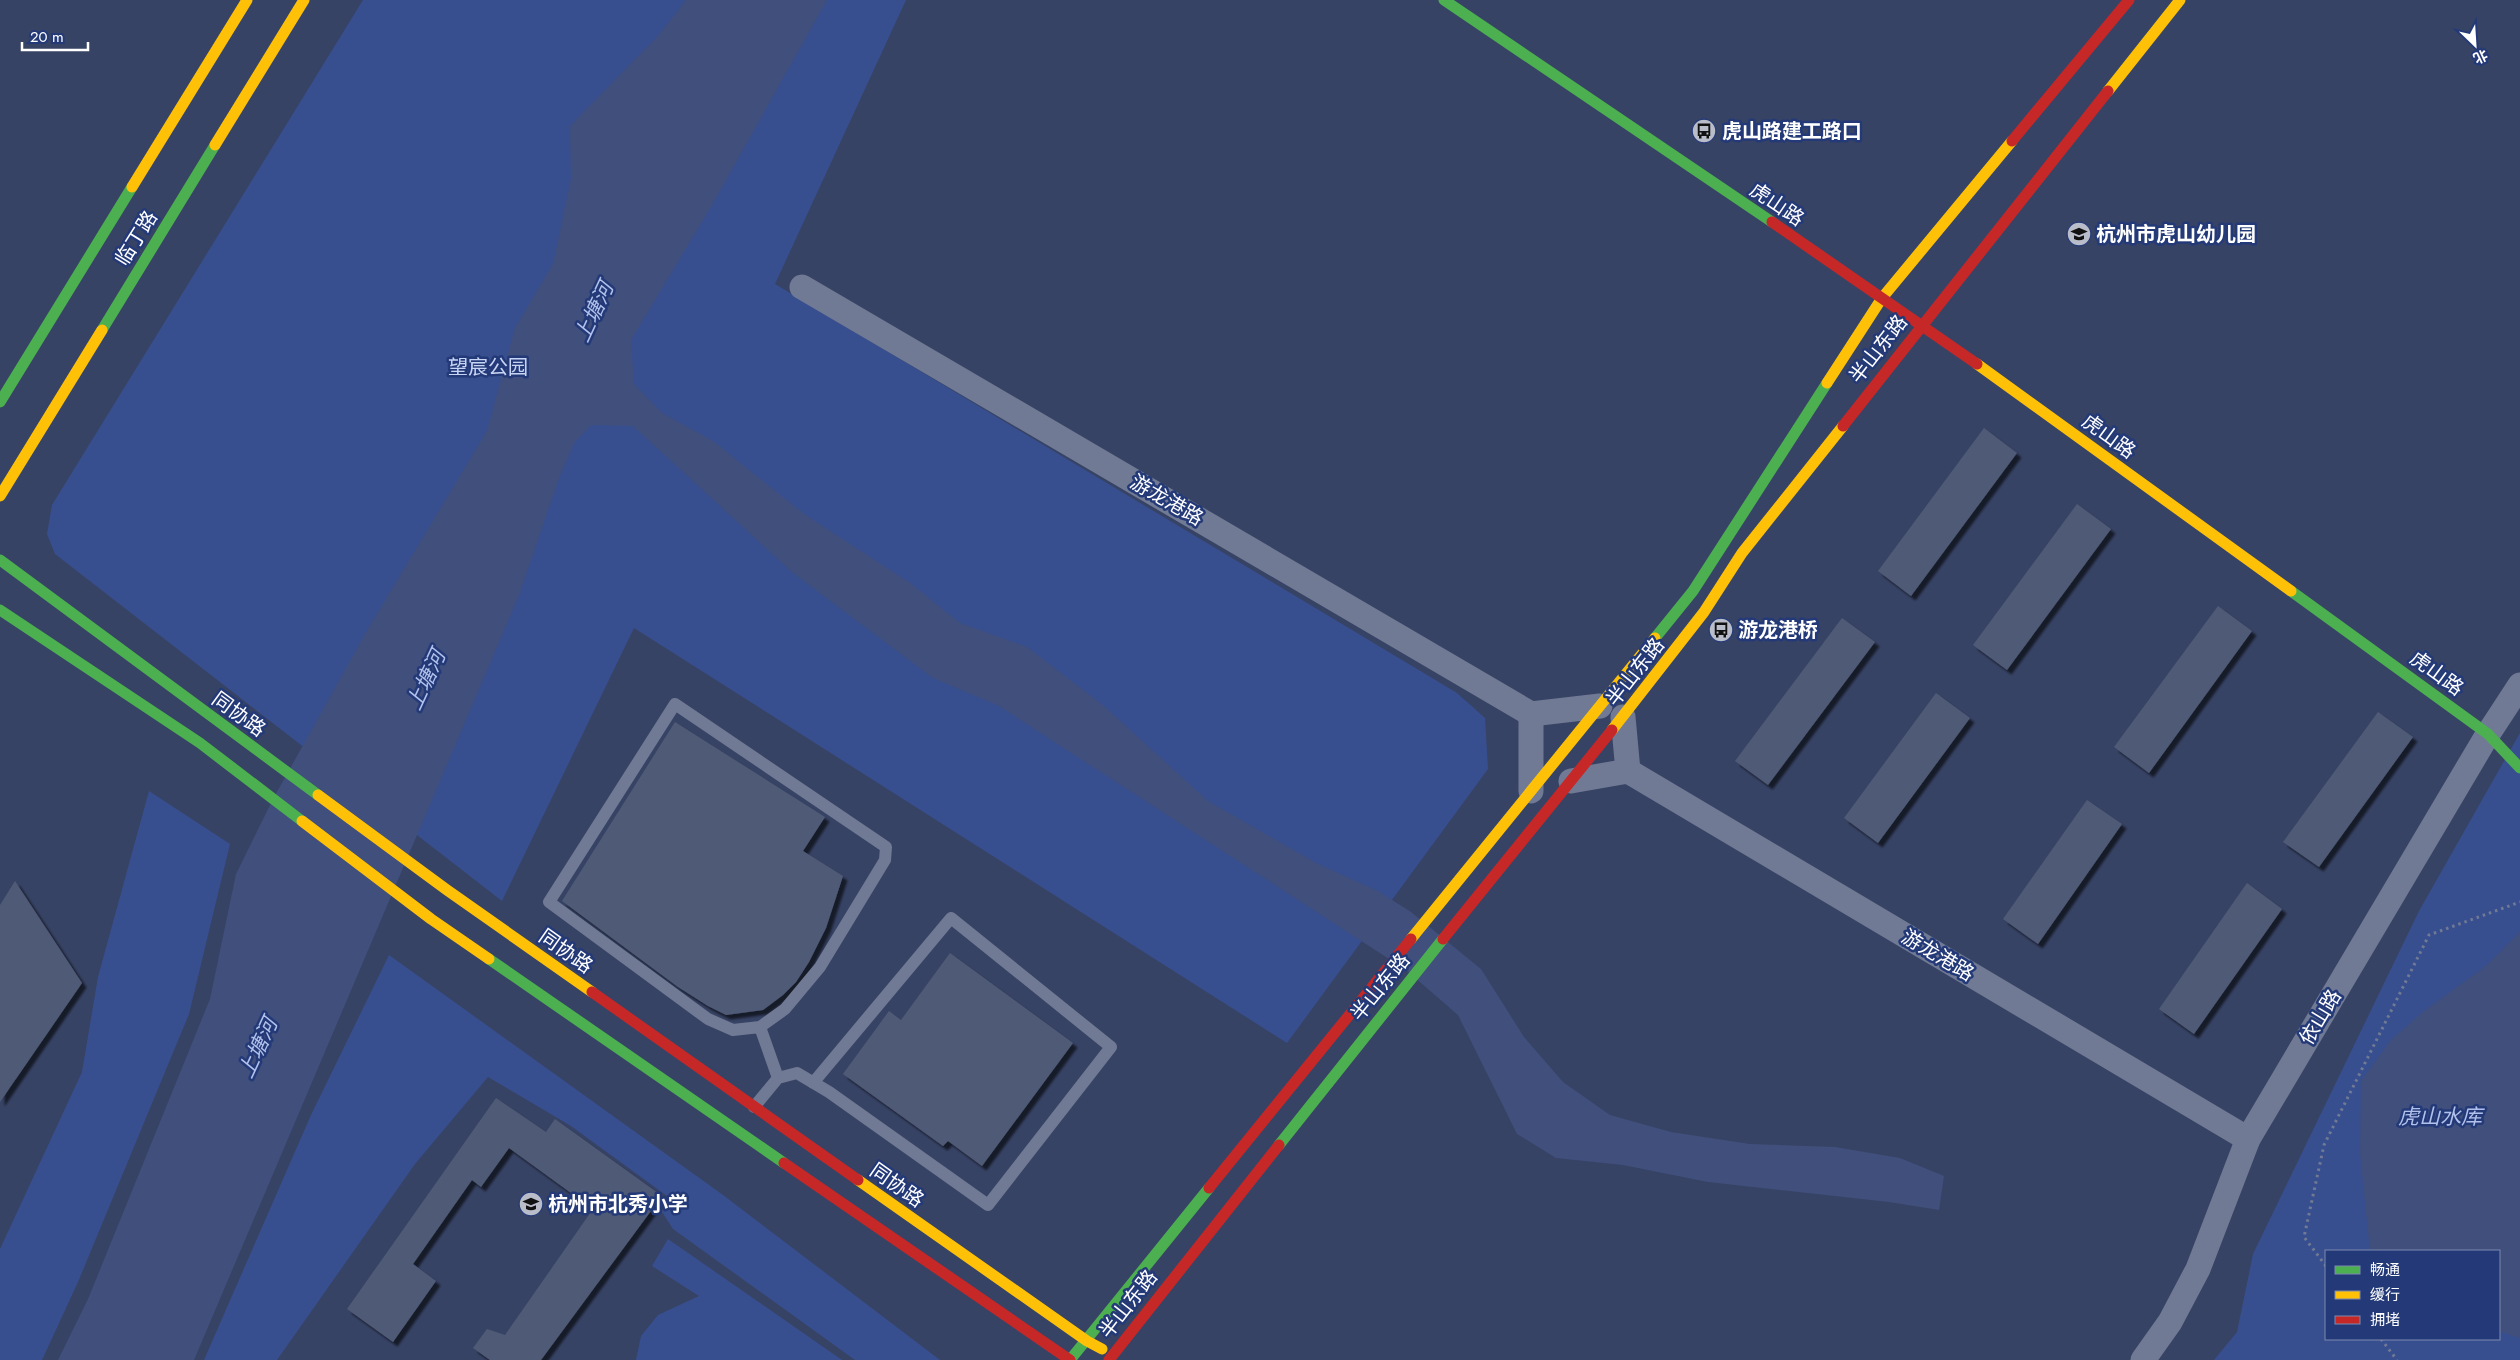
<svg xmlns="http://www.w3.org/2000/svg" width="2520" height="1360" font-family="Jost,'Noto Sans SC',sans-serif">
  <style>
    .green { fill: #384f8f; fill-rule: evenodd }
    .water { fill: #404f7c }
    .building { fill: #505a76; filter: url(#shadow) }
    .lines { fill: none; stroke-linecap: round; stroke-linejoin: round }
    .path { stroke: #717a94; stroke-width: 3; stroke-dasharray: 2.5 4; stroke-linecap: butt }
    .lane { stroke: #717a94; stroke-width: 12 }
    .street { stroke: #717a94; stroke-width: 25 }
    .fast { stroke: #4caf50; stroke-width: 11 }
    .slow { stroke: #ffc107; stroke-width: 11 }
    .jam { stroke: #c62828; stroke-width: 11 }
    .labels { text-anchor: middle; stroke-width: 5; stroke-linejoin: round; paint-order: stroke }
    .poi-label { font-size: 20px; font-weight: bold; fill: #fff; stroke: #243a78; text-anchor: start }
    .street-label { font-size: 20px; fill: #fff; stroke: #243a78 }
    .park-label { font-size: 20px; fill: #c8d4f3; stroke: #243a78 }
    .water-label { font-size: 21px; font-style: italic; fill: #b1c1eb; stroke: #243a78 }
  </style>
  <defs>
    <filter id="shadow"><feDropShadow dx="4.5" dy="4.5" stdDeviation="1" flood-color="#0009"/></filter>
  </defs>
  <rect width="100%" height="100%" fill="#374365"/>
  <g class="green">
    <polygon points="363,0 906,0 775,284 1457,693 1485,718 1488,769 1287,1043 634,628 502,901 55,554 47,534 52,505"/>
    <path d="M2520,733V1360H2214L2237,1332L2253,1254L2419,911ZM2326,1251H2499V1339H2326Z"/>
    <polygon points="149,791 230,844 189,1014 78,1282 42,1360 0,1360 0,1249 82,1072 98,977"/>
    <polygon points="389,955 723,1195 940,1360 855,1360 673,1229 662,1212 667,1196 571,1126 488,1077 415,1164 277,1360 204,1360 311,1115"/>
    <polygon points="668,1239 842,1360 636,1360 641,1336 658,1315 699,1296 652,1266"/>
  </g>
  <g class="water">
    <polygon points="686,0 827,0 712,205 631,340 634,384 662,413 713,441 804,514 910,583 960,623 1027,647 1104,706 1208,801 1318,864 1378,891 1411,912 1481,969 1524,1037 1563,1082 1610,1115 1671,1132 1750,1144 1835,1147 1900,1158 1944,1176 1939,1210 1889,1202 1708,1182 1623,1165 1556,1158 1517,1134 1458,1015 1406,970 999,706 933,678 792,572 633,426 591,425 574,443 559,478 519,595 194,1360 58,1360 88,1299 210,999 236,874 273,799 369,627 487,431 515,328 553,264 571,179 570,126 658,36"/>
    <polygon points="2520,932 2520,1338 2499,1331 2499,1251 2370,1251 2360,1153 2361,1081 2391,1040 2424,1011 2486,966"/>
  </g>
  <g class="building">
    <polygon points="1984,428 2017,453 1911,596 1878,571"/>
    <polygon points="2077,504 2111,529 2007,670 1973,645"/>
    <polygon points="2218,606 2252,631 2149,773 2114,747"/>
    <polygon points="1842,618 1875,642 1768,785 1735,761"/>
    <polygon points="1936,693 1970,718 1878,843 1844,818"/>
    <polygon points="2378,712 2413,737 2319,867 2283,842"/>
    <polygon points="675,722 825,817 803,851 843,876 826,928 809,962 796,982 783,995 763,1010 726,1015 708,1006 678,987 562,901"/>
    <polygon points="2087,800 2122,824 2038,944 2003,919"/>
    <polygon points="15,881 82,983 0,1102 0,905"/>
    <polygon points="2247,883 2282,909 2194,1034 2159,1009"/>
    <polygon points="950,953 1073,1043 982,1166 948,1141 943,1146 843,1074 889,1011 901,1020"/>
    <polygon points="496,1098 546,1132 555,1119 662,1196 541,1360 490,1360 473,1348 487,1329 505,1335 593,1209 509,1148 481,1187 472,1180 413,1264 436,1281 393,1342 347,1309"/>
  </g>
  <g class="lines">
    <g class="path">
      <polyline points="2326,1266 2304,1237 2324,1145 2429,935 2520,902"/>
      <polyline points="2381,1339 2397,1360"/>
    </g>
    <g class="lane">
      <polyline points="760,1027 785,1009 820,967 885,860 886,847 675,704 549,902 708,1019 733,1030 760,1027 778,1078"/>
      <polyline points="754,1107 778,1078 797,1073 829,1092 988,1205 1111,1047 951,918 813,1083"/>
    </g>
    <g class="street">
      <polyline points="802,287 1531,714 1600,706"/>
      <polyline points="1531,714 1531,791"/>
      <polyline points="1623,717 1628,771"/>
      <polyline points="1571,781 1628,771 2248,1139"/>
      <polyline points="2143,1360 2170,1322 2198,1269 2248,1139 2488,734 2520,685"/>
    </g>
    <g class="fast">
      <polyline points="1444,0 1772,222"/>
      <polyline points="102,330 215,145"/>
      <polyline points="0,402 132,187"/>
      <polyline points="0,560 318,795"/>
      <polyline points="2291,591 2488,734 2520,768"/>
      <polyline points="0,610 200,743 302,821"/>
      <polyline points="1655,638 1693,591 1827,383"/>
      <polyline points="489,959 784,1163"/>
      <polyline points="1279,1145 1443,939"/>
      <polyline points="1070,1360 1209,1188"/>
    </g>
    <g class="slow">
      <polyline points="2108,91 2180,0"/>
      <polyline points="215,145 304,0"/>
      <polyline points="132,187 247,0"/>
      <polyline points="1977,364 2291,591"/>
      <polyline points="1827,383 1882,298 2012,141"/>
      <polyline points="0,496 102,330"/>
      <polyline points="1612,730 1704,612 1742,553 1843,426"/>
      <polyline points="318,795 447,890 592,992"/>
      <polyline points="302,821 431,919 489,959"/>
      <polyline points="1411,939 1655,638"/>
      <polyline points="858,1180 1087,1341 1102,1349"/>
    </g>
    <g class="jam">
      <polyline points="2012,141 2129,0"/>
      <polyline points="1772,222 1977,364"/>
      <polyline points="1843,426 2108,91"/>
      <polyline points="1443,939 1612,730"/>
      <polyline points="592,992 858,1180"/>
      <polyline points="784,1163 1070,1360"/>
      <polyline points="1209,1188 1411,939"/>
      <polyline points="1109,1360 1279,1145"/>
    </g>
  </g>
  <defs>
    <g id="bus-disc" transform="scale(1.25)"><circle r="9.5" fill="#b9bdc9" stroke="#243a78"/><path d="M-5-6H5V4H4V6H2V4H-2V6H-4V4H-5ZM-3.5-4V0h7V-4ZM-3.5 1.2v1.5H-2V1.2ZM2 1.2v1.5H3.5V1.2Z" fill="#111"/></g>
    <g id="school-disc" transform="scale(1.25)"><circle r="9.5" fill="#b9bdc9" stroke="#243a78"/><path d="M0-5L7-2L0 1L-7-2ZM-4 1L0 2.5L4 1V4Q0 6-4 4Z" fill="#111"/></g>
  </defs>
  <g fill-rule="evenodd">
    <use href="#bus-disc" x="1704" y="131"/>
    <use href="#school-disc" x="2079" y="234"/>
    <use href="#bus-disc" x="1721" y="630"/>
    <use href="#school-disc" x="531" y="1204"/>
  </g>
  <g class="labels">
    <g class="poi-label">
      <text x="1722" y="138">虎山路建工路口</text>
      <text x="2096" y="241">杭州市虎山幼儿园</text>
      <text x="1738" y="637">游龙港桥</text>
      <text x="548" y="1211">杭州市北秀小学</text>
    </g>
    <g class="street-label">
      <text transform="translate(1777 204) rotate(34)" y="7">虎山路</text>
      <text transform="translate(136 238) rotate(-58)" y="7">临丁路</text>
      <text transform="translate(1878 349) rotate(-52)" y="7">半山东路</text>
      <text transform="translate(2109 436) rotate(36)" y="7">虎山路</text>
      <text transform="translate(1167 500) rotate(30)" y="7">游龙港路</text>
      <text transform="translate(1635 672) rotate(-52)" y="7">半山东路</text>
      <text transform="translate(2437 673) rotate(36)" y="7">虎山路</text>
      <text transform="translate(239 714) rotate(36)" y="7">同协路</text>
      <text transform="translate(566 951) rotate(35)" y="7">同协路</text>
      <text transform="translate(1938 955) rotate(31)" y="7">游龙港路</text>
      <text transform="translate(1380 987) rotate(-51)" y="7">半山东路</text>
      <text transform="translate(2320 1017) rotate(-59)" y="7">依山路</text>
      <text transform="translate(897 1185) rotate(35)" y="7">同协路</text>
      <text transform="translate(1128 1304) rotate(-52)" y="7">半山东路</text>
    </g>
    <g class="park-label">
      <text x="488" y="374">望宸公园</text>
    </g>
    <g class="water-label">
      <text transform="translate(594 312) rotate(-65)" y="7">上塘河</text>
      <text transform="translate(426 680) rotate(-65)" y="7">上塘河</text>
      <text transform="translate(258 1048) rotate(-65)" y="7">上塘河</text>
      <text x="2440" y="1124">虎山水库</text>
    </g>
  </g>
  <rect x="2325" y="1250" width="175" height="90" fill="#243a78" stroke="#7c89ae"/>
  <rect x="2335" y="1266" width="25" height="8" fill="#4caf50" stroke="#7c89ae"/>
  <text x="2370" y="1275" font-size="15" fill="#ffffff">畅通</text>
  <rect x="2335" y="1291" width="25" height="8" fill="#ffc107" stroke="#7c89ae"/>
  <text x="2370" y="1300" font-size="15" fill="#ffffff">缓行</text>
  <rect x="2335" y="1316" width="25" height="8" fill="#c62828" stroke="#7c89ae"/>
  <text x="2370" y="1325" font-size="15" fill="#ffffff">拥堵</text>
  <g transform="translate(2475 45) rotate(155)" stroke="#243a78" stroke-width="4" paint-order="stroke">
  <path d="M0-4L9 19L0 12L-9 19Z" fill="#ffffff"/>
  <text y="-8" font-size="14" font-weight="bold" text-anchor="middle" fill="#ffffff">北</text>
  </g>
  <path d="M22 42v8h66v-8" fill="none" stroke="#ffffff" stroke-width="2.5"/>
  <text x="30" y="42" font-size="15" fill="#ffffff" stroke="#243a78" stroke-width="4" paint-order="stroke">20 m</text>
</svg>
